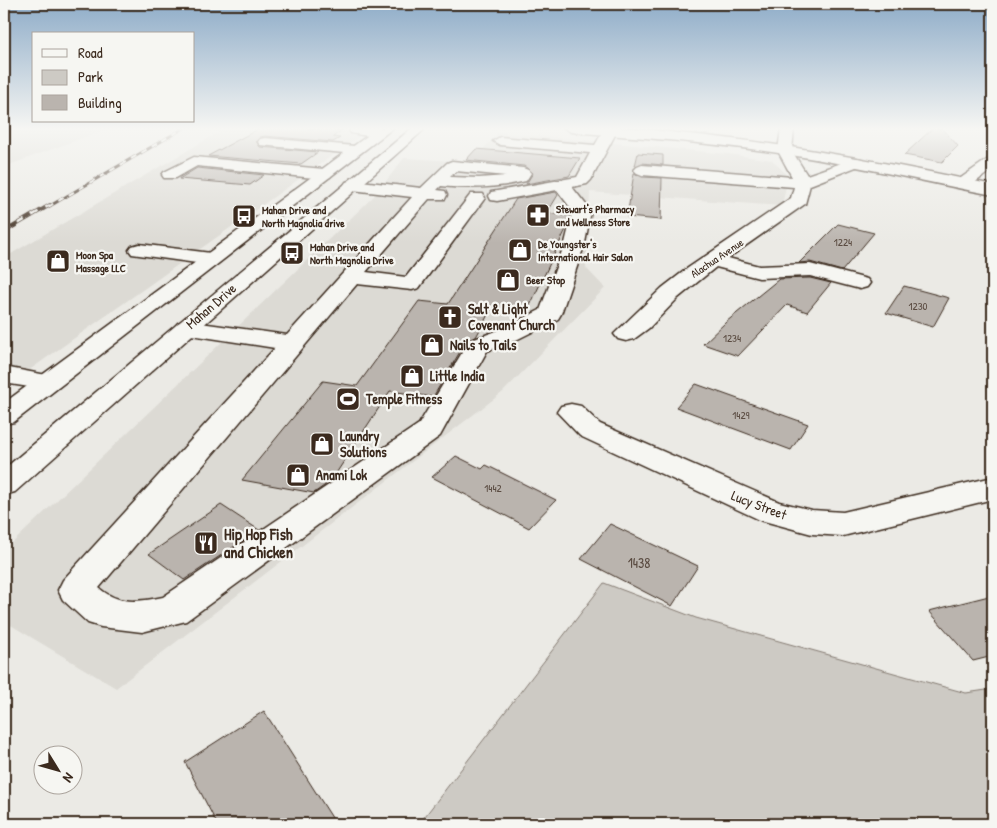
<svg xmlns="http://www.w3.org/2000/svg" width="997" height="828" font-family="'Patrick Hand',sans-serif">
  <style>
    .built { fill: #dcdad4 }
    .green { fill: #cdcac4; stroke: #847a71 }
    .building { fill: #bab4ae; stroke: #3b2a1e }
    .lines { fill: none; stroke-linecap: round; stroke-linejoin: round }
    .minor-casing { stroke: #3b2a1e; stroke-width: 3 }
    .major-casing { stroke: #3b2a1e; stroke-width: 3 }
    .minor { fill: #f6f6f2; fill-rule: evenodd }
    .major { fill: #f6f6f2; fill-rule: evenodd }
    .rail-far1-casing { stroke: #3b2a1e; stroke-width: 3 }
    .rail-casing { stroke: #3b2a1e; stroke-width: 4 }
    .rail-far1 { stroke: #f6f6f2; stroke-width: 2; stroke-dasharray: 6; stroke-linecap: butt }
    .rail { stroke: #f6f6f2; stroke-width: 2.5; stroke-dasharray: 8; stroke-linecap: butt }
    .labels { text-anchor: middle; stroke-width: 4.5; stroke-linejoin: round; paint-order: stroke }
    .far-poi-label { font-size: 11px; font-weight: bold; fill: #3b2a1e; stroke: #f6f6f2; text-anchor: start }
    .number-label { font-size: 11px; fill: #5b4c42 }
    .far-street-label { font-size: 11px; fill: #3b2a1e; stroke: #f6f6f2 }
    .street-label { font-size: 14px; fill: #3b2a1e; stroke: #f6f6f2 }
    .poi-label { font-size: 14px; font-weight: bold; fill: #3b2a1e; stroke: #f6f6f2; text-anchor: start }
    .near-number-label { font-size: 14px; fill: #5b4c42 }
    .near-poi-label { font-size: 16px; font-weight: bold; fill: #3b2a1e; stroke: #f6f6f2; text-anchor: start }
  </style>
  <rect width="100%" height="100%" fill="#ebeae5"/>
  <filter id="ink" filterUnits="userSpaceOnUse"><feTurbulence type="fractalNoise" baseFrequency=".02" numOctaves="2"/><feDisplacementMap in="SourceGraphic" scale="10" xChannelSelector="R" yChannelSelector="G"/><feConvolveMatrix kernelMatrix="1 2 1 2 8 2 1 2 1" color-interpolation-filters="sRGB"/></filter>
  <g filter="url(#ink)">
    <g class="built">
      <polygon points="4,128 109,128 4,167"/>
      <polygon points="226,128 371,128 4,388 4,258"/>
      <polygon points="499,132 728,154 772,160 788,176 782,206 590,192 586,268 605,288 503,392 116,688 4,621 4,551 376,194 404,158 471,162"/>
    </g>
    <polygon class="green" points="604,583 696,618 966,693 993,689 993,824 419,824"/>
    <g class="building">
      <polygon points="260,128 305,128 342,130 333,137 340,138 333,142 265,136 260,137 256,141 260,147 318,152 301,164 208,156"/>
      <polygon points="933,128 942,128 958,146 942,162 904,155"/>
      <polygon points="476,149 580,158 569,176 526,184 533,173 524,166 466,160"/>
      <polygon points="638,153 663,155 663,165 642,163 635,166"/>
      <polygon points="197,168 264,175 250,185 179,179"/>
      <polygon points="634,173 642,177 662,178 661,220 627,217"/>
      <polygon points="556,192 558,195 547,213 570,216 568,225 526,314 491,309 476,337 467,340 433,397 390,391 331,481 314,493 242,480 323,381 357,386 419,301 448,304 516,199"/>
      <polygon points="838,224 874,233 842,271 810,262 799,263"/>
      <polygon points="810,278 831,283 807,312 787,305 738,356 703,344 726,322 779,279"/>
      <polygon points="904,286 949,298 933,327 886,313"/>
      <polygon points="696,384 808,424 791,450 676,407"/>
      <polygon points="456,456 482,469 486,465 556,500 529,528 432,477"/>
      <polygon points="221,505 259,530 184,580 149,554"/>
      <polygon points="610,524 698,566 672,606 581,559"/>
      <polygon points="993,595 993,656 973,661 929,611"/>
      <polygon points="264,711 336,824 217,824 185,762"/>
    </g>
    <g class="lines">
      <g class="minor-casing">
        <g id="minor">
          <path d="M351,128H380L387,132C380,139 361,135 351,133L349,130Z"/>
          <path d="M605,128H615L617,131L591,180L587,184L572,187L591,211L585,243L561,314L558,319L518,339L487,351L440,436L186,621L142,632L101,627L88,623L63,600L58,590L63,580L275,348L178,333L174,328L178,323L186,321L287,335L412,197L352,190L346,188L344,185L346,182L352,180L421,188L447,163L452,161L523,168L528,170L531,173L526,181C497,188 470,189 441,186L437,190L445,191L447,195L445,199H429L366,272L406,277L471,194H483L485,198L419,288L412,290L357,284L99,588C118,605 139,602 163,597L419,424L469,341L502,329L540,310L565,243L573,211L557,190L497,201L491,200L489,196L491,192L497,191L577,177L590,153L500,145L493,141L500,137L595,145ZM456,171L506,176L479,178L450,177Z"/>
          <polygon points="781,128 794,128 792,151 807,175 856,158 861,159 863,162 861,165 810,185 805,204 728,258 759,266 810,264 867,279 870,283 867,287 860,289 810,276 759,278 716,267 678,298 649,328 634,339 626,341 618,339 614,334 662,288 688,268 791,198 794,187 642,175 637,173 634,170 637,167 642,165 792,177 778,151"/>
          <polygon points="265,138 355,146 360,147 362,150 360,153 355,154 260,145 258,142 260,139"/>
          <polygon points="194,157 324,169 330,171 332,174 330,177 324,179 197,166 176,178 164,178 162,175 164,172"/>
          <polygon points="993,158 993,169 970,186 958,186 956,183 958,180 988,159"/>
          <polygon points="139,244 211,253 218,255 221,259 218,263 211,265 132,254 129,250 132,246"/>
          <polygon points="4,367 57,377 61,382 57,387 48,390 4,383"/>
          <polygon points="571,404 581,406 600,424 779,502 812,510 843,512 993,477 993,499 843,536 812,534 760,520 580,436 557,412 561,406"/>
        </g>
      </g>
      <g class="major-casing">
        <g id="major">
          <polygon points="378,128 393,128 14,422 4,424 4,403"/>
          <polygon points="412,128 426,128 15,492 4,495 4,469"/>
          <path d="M564,128C601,123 641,129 678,133C784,143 889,163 993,185V195C926,182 859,166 791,155C718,143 644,138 571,132Z"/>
        </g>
      </g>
      <use href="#minor" class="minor"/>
      <use href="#major" class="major"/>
      <g class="rail-far1-casing">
        <polyline id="rail-far1" points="48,207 184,128"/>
      </g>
      <g class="rail-casing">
        <polyline id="rail" points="4,232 50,205"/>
      </g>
      <use href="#rail-far1" class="rail-far1"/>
      <use href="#rail" class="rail"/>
    </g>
  </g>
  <linearGradient id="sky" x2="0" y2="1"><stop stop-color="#8eacc8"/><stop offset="0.53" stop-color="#f6f6f3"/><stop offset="1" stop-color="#f6f6f3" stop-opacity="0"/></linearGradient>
  <rect width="997" height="243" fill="url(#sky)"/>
  <defs>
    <g id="pharmacy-square" transform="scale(1.25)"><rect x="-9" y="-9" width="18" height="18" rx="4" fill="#3b2a1e" stroke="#f6f6f2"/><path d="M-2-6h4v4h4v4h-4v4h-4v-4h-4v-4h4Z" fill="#fff"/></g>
    <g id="bus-square" transform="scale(1.25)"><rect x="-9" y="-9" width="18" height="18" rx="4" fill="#3b2a1e" stroke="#f6f6f2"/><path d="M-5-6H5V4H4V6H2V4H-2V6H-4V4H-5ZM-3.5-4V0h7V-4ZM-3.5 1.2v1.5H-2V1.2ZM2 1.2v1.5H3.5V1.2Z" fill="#fff"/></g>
    <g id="shop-square" transform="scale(1.25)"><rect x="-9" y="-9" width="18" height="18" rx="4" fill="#3b2a1e" stroke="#f6f6f2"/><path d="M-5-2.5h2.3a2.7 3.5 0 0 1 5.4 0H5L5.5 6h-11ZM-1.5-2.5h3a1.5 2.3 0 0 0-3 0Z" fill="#fff"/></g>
    <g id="church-square" transform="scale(1.25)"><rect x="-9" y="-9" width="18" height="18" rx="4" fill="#3b2a1e" stroke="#f6f6f2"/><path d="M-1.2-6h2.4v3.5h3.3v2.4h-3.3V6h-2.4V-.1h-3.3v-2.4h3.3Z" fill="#fff"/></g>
    <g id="stadium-square" transform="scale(1.25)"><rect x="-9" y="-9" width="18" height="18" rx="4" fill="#3b2a1e" stroke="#f6f6f2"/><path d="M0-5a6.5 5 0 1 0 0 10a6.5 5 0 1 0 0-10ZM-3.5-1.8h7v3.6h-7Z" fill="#fff"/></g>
    <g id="restaurant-square" transform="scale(1.25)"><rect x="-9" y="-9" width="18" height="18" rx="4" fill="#3b2a1e" stroke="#f6f6f2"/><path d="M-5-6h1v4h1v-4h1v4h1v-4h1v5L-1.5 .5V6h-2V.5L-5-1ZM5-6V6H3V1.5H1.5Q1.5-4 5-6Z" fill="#fff"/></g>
  </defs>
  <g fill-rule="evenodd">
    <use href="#pharmacy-square" x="538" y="215"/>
    <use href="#bus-square" x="244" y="216"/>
    <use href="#shop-square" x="520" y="250"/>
    <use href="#bus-square" x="292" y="253"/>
    <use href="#shop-square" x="58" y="261"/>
    <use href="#shop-square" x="508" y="280"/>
    <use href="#church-square" x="450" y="317"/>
    <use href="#shop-square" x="432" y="345"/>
    <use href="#shop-square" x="412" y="376"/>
    <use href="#stadium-square" x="348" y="399"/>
    <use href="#shop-square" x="322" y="444"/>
    <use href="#shop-square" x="298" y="475"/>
    <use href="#restaurant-square" x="206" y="543"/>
  </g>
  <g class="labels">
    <g class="far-poi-label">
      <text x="556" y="213">Stewart's Pharmacy<tspan x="556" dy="13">and Wellness Store</tspan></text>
      <text x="262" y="214">Mahan Drive and<tspan x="262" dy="13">North Magnolia drive</tspan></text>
      <text x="538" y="248">De Youngster's<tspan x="538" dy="13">International Hair Salon</tspan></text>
      <text x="310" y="251">Mahan Drive and<tspan x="310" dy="13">North Magnolia Drive</tspan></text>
      <text x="76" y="259">Moon Spa<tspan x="76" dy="13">Massage LLC</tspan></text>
      <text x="526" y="284">Beer Stop</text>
    </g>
    <g class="number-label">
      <text x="843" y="246">1224</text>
      <text x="918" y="310">1230</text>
      <text x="732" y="342">1234</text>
      <text x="741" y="419">1429</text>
      <text x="493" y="492">1442</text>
    </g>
    <g class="far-street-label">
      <text transform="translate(717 258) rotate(-34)" y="4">Alachua Avenue</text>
    </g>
    <g class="street-label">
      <text transform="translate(211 306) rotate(-41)" y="5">Mahan Drive</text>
      <text transform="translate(759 505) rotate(21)" y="5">Lucy Street</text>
    </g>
    <g class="poi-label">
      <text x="468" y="314">Salt &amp; Light<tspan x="468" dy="16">Covenant Church</tspan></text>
      <text x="450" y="350">Nails to Tails</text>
      <text x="430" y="381">Little India</text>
      <text x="366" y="404">Temple Fitness</text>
      <text x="340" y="441">Laundry<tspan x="340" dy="16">Solutions</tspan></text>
      <text x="316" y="480">Anami Lok</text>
    </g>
    <g class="near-number-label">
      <text x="639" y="568">1438</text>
    </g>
    <g class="near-poi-label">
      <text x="224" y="540">Hip Hop Fish<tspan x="224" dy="18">and Chicken</tspan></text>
    </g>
  </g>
  <rect width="997" height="828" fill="none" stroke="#f6f6f2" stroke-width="20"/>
  <rect x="10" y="10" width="977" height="808" fill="none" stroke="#3b2a1e" stroke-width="2" filter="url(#ink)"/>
  <rect x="32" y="32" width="162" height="90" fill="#f6f6f2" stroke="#aba49d"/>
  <rect x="42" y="49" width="25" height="8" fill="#f6f6f2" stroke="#aba49d"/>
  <text x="78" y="58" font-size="15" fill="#3b2a1e">Road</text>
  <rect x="42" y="70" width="25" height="15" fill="#cdcac4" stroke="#aba49d"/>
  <text x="78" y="82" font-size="15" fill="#3b2a1e">Park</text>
  <rect x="42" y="95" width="25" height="15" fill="#bab4ae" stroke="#aba49d"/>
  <text x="78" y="108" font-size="15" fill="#3b2a1e">Building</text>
  <g transform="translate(58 770) rotate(127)"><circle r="24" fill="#f6f6f2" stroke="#aba49d"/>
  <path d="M0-4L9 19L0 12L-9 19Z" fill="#3b2a1e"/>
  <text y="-8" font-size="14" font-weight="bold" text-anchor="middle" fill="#3b2a1e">N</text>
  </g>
</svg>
